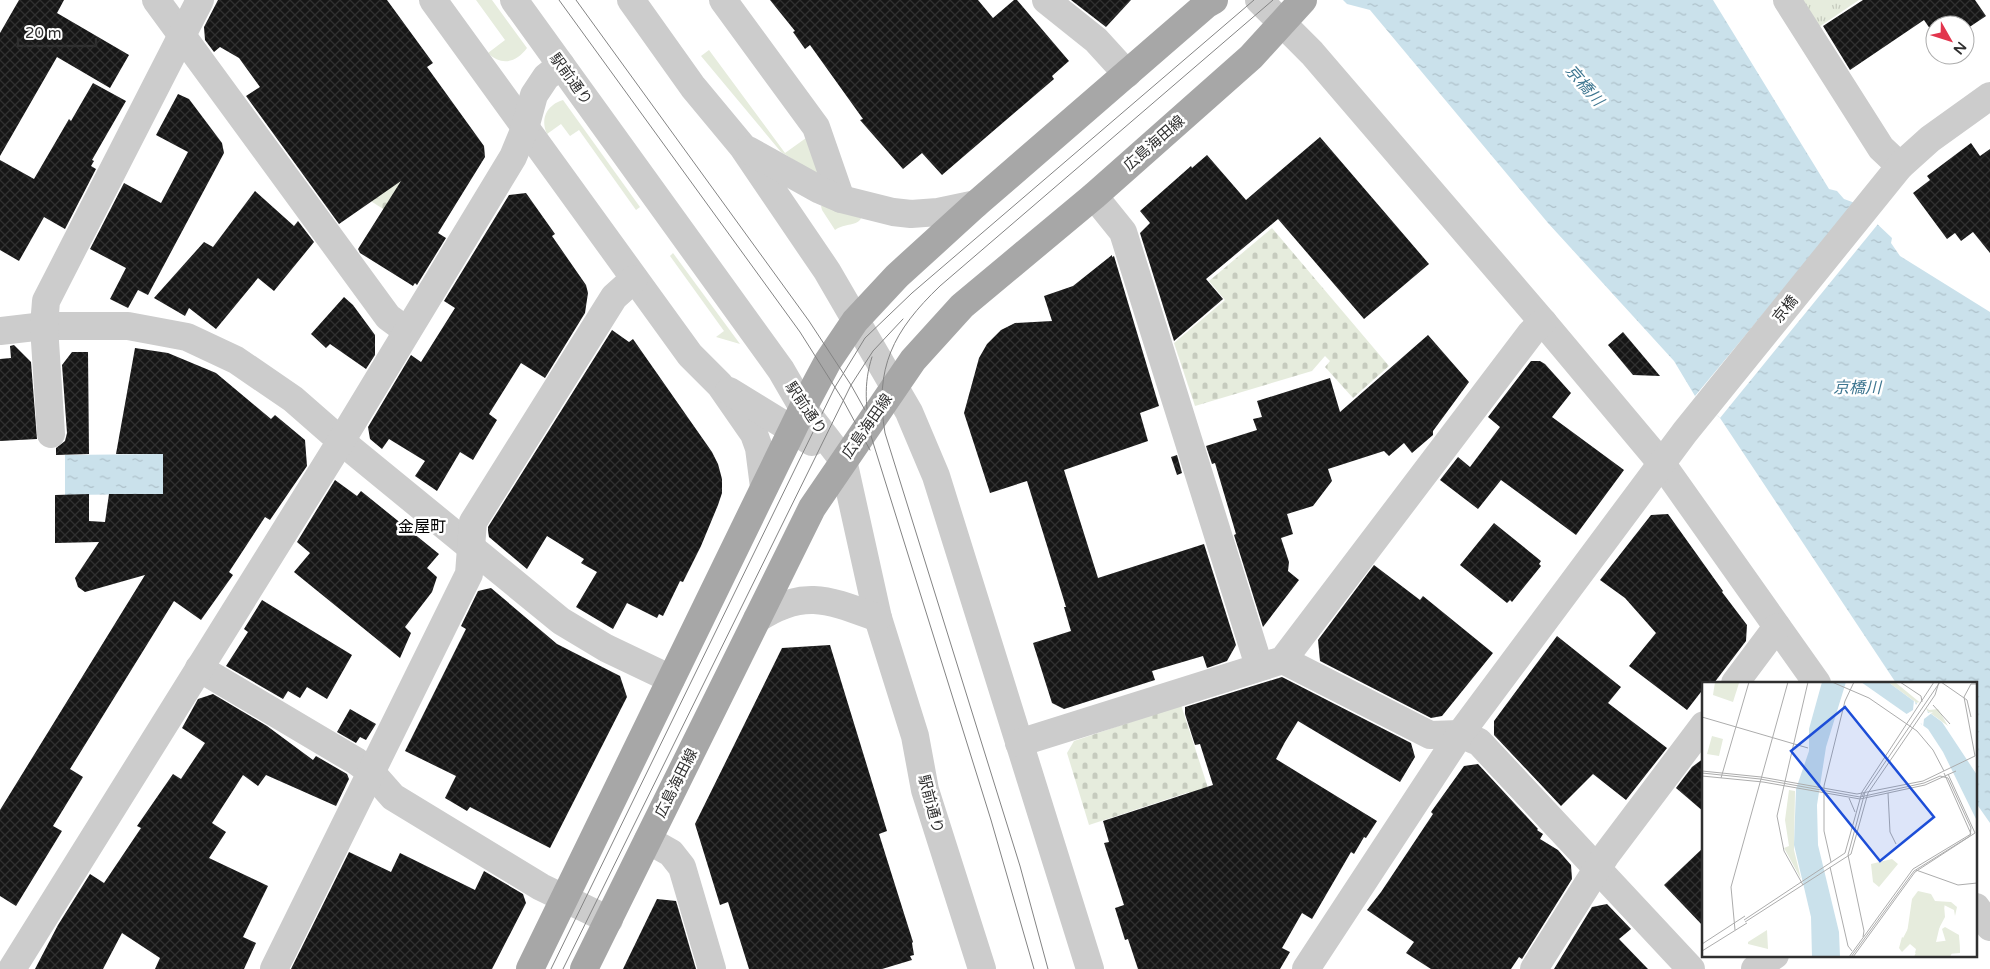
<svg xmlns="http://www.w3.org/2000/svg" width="1990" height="969" font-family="'Varela Round','Noto Sans JP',sans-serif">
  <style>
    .grass { fill: #e6ecdd }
    .cemetery { fill: url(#cemetery-stones) }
    .park { fill: url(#park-tufts) }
    .water { fill: url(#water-ripples) }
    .pier { fill: #fff }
    .building { fill: url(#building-cross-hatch) }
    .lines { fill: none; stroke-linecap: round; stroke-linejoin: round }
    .minor { stroke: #ccc; stroke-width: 28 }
    .major { stroke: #a7a7a7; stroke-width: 28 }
    .tram { stroke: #848484; stroke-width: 1 }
    .labels { text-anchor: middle; stroke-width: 5; stroke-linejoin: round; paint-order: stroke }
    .street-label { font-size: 15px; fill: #2f2f2f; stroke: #fff }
    .water-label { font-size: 16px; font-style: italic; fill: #3e7690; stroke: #fff }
    .neighbourhood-label { font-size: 16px; fill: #000; stroke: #fff }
    .inset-road { fill: none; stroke: #acacac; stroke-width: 1 }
    .view { fill: #1d4ed8; fill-opacity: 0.15; stroke: #1d4ed8; stroke-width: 2.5 }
    .inset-edge { fill: none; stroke: #2f2f2f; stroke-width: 2.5 }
  </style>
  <defs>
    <pattern id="cemetery-stones" width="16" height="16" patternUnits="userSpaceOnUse" patternTransform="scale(1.25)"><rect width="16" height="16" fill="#e6ecdd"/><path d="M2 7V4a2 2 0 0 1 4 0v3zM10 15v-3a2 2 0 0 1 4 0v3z" fill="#c6cbbe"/></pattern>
    <pattern id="park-tufts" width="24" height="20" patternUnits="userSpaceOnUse" patternTransform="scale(1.25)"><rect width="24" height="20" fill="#e6ecdd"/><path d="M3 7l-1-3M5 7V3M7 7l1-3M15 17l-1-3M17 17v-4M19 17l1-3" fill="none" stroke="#c6cbbe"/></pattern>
    <pattern id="water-ripples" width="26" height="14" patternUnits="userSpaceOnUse" patternTransform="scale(1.25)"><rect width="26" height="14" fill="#cae1eb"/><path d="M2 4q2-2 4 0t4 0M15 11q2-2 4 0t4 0" fill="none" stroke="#aec1ca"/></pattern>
    <pattern id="building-cross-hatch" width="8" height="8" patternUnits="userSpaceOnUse" patternTransform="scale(1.25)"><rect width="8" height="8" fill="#161616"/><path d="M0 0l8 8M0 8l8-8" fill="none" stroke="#303030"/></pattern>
  </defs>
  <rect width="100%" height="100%" fill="#fff"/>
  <g class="grass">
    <path d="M476,0H492L527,48C516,63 501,66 488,53L505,40Z"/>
    <polygon points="709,50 785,153 806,138 822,177 781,152 701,56"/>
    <path d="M563,100L640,207L636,210L579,130L570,136L561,124L547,134C540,118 547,105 563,100Z"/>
    <path d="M823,205L861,218C858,226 845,223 835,230L822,210L821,206Z"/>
    <polygon points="673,253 740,344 716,337 724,331 670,256"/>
  </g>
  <g class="cemetery">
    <polygon points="408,173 396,217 369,200"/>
    <polygon points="1272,228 1389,366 1353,398 1325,367 1330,361 1325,356 1312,371 1195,406 1174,343 1225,300 1209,281"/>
    <polygon points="1181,705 1211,797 1193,803 1189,792 1089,825 1067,753 1074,741"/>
  </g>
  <polygon class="park" points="1802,0 1859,0 1819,27"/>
  <g class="water">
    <polygon points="1343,0 1713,0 1829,189 1837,191 1844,199 1855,203 1892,238 1891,243 1900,256 1990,312 1990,823 1976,803 1976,683 1896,683 1720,418 1695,396 1674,361 1548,223 1370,10 1347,4"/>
    <polygon points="163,454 163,494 65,495 65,455"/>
  </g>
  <polygon class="pier" points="1855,203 1878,224 1720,418 1695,396"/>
  <g class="building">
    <polygon points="19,0 64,0 57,13 129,55 110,88 57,57 0,156 0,33"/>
    <polygon points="218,0 387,0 433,63 427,67 484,146 485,157 438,233 446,238 417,285 415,283 413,286 360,253 358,249 401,181 339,224 246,96 260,87 239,58 220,47 214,52 205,40 204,27"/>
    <polygon points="770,0 978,0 993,18 1014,0 1017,0 1069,61 1052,76 1054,79 942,175 922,153 903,169 860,120 863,119 810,45 805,49 793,32 795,31"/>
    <polygon points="1071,0 1131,0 1106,27"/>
    <polygon points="1863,0 1975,0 1986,16 1965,30 1965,25 1935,25 1935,36 1924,20 1850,70 1823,26"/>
    <polygon points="93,83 126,101 92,160 94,161 91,166 96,169 65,229 44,217 19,261 0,250 0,160 34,179 69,119 71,121"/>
    <polygon points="178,94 189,99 222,143 224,153 148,295 138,290 128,308 110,299 126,268 90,249 124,183 161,203 188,152 156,135"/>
    <polygon points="1320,137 1429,264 1364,319 1278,219 1206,279 1223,299 1174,341 1140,233 1150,223 1140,211 1191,166 1192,168 1207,155 1246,200"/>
    <polygon points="1971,143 1980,156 1990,149 1990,253 1973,232 1961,241 1955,233 1947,239 1913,193 1930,180 1927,176"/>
    <polygon points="255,191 294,226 298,221 314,242 274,291 258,278 216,329 189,308 185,316 154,298 204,242 213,247"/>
    <polygon points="526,193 555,234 552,236 586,285 588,293 585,313 545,378 521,363 489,414 497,420 473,460 460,452 437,491 415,476 425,461 389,439 382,449 370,439 368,427 411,355 421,362 455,308 444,301 509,195"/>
    <polygon points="1112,255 1112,257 1114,256 1159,406 1140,413 1148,441 1064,470 1098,578 1204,544 1236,645 1227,661 1207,668 1203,656 1152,671 1155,680 1064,709 1052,703 1033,643 1071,631 1064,607 1066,607 1027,481 990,493 964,413 979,358 987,344 1001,330 1015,323 1052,321 1044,296 1073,286"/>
    <polygon points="344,297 353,305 375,335 375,355 366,369 330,344 326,348 311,334"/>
    <polygon points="612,330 629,342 633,339 712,452 718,464 722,479 722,493 718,505 701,546 683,582 680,581 663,616 659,614 657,618 627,603 613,629 576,607 597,572 581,563 584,559 547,536 527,569 489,537 488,531 488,527"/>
    <polygon points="1623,332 1660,376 1633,375 1608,345"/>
    <polygon points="1428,335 1469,382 1433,431 1433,435 1412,453 1404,443 1389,456 1384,451 1328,469 1332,481 1313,506 1287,514 1293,534 1281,538 1289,562 1288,571 1299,580 1263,627 1234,535 1236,534 1215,463 1212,464 1206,446 1257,430 1253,419 1262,417 1257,401 1330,378 1340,412"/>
    <polygon points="14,345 31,362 37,439 0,441 0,359 11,358 10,346"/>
    <polygon points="135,348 168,353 216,373 271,419 275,415 305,440 307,466 270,520 265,517 229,572 233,575 201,620 174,601 70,769 83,777 53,826 62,831 16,906 0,896 0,810 145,575 85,592 78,587 75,578 99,542 55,543 55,495 89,494 89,521 105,522 109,494 163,494 163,454 116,454"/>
    <polygon points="72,352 88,352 89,454 56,455 56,448 65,441 67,433 62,365"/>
    <polygon points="1531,361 1540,361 1545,364 1571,393 1552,417 1624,470 1576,535 1501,480 1478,509 1440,480 1458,457 1470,467 1500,427 1488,417"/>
    <polygon points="1177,455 1182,473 1177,475 1171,457"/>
    <polygon points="335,480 357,496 361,491 439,554 427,568 437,577 432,592 405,627 411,633 400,658 294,572 310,553 297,542"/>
    <polygon points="1668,514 1723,591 1722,592 1747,625 1746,641 1714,683 1704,683 1704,688 1687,710 1629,666 1656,633 1625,598 1600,580 1651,515"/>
    <polygon points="1494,523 1541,561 1539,564 1541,566 1512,602 1510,600 1507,603 1460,565"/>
    <polygon points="1374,565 1420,600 1423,596 1493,653 1442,716 1431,718 1320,661 1318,640"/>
    <polygon points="491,588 557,644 620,676 627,697 550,848 470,807 467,811 445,798 456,776 405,751 466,629 461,626 478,591"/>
    <polygon points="262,600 352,655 327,699 307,687 300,698 288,691 283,699 226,666 248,632 244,629"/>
    <polygon points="1557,636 1621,687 1608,703 1667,748 1626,800 1593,774 1561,806 1494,735 1494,721"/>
    <polygon points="830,645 887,831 879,834 913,942 912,943 914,955 910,956 912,960 882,969 749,969 728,902 720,905 695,824 782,648"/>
    <polygon points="1282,677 1411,743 1415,757 1400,782 1298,721 1285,742 1276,759 1377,821 1366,838 1364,837 1354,854 1351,852 1312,919 1302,913 1282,948 1290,952 1280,969 1138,969 1128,939 1125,940 1115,908 1124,905 1104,843 1109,842 1103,821 1213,785 1200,744 1195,745 1185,714 1185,707"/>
    <polygon points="213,694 267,726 313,760 316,756 347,774 349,779 336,806 266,775 258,786 243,775 212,823 226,832 209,858 268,886 243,937 256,943 244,969 155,969 160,958 122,933 103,969 35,969 58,925 90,874 104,883 141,828 137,826 173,774 181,779 205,743 182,728 198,699"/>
    <polygon points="350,709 376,724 366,740 360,737 356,743 337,732"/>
    <polygon points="1704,758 1704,812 1676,788 1692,767"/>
    <polygon points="1478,764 1538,829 1537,830 1543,834 1540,839 1558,850 1571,865 1572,879 1522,959 1519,957 1511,969 1431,969 1406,953 1414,942 1367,910 1381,892 1433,814 1431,812 1464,766"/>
    <polygon points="1704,847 1704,927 1664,885"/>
    <polygon points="349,852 391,872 400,853 475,890 484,871 523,894 526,903 492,969 291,969"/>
    <polygon points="657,899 676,901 696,969 623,969"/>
    <polygon points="1607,904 1631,929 1619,939 1648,969 1554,969 1592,907"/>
  </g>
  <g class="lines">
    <g class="minor">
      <polyline points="156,0 388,317 407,331"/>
      <polyline points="433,0 690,355 720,385 754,434 759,448 764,487"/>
      <polyline points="514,0 781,370 803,408 843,460 878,618 915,736 925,790 982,969"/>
      <polyline points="631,0 693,87 742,146 827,271 909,412 936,476 1090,969"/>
      <polyline points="723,0 816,127 841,199"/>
      <polyline points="1046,0 1096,40 1127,74"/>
      <polyline points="1259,0 1312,53 1543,322 1662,464 1817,683"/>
      <polyline points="1787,0 1881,148 1900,166"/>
      <polyline points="748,150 820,190 841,199 893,212 911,214 938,212 976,204"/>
      <polyline points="1094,196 1123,232 1259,666"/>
      <polyline points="0,331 44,326 128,326 187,337 236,360 293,399 341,441 561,621 606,648 671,679"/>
      <polyline points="729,391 812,442"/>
      <polyline points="51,434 44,326 46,301 200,0"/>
      <path d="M757,619C804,588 829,600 878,618"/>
      <polyline points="1283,660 1430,735 1460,734 1479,742 1691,969"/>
      <polyline points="199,668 356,761 371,772 393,797 541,887 609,920"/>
      <polyline points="1735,683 1777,627"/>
      <polyline points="1019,743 1283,660 1531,333 1543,322"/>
      <polyline points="648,840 671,853 682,867 712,969"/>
      <polyline points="1976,907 1990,927"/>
      <polyline points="12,969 341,441 513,157 525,128 534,95 546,77 561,65"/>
      <polyline points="274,969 469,574 473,522 614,297 634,279"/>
      <polyline points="1306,969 1460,734 1685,432 1900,166 1930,139 1990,96"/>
      <polyline points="1534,969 1606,855 1704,725"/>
      <polyline points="1755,969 1775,955"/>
    </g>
    <g class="major">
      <polyline points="530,969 803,408 828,361 855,321 897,276 976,204 1207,4 1214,0"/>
      <polyline points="584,969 812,508 913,360 962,306 1094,196 1251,57 1303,0"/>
    </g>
    <g class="tram">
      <polyline points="559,0 800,332 843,400 870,450"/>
      <polyline points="576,0 809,321 851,385 865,410"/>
      <path d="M872,357C863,384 866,409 871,436L991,820L1034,969"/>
      <polyline points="551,969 835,387 865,338 912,293 1254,0"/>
      <polyline points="563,969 851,385 873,351 903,319"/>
      <path d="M1048,969L1020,866L885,433C874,368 893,331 940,286L1273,0"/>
    </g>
  </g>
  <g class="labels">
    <g class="street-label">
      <text transform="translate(571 79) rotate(54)" y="5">駅前通り</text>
      <text transform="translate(1154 143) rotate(-41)" y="5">広島海田線</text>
      <text transform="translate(1785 309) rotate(-51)" y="5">京橋</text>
      <text transform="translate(806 408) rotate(56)" y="5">駅前通り</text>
      <text transform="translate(867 426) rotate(-55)" y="5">広島海田線</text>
      <text transform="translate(676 783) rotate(-63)" y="5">広島海田線</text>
      <text transform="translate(931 804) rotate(75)" y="5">駅前通り</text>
    </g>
    <g class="water-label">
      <text transform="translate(1585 85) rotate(49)" y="6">京橋川</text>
      <text x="1857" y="393">京橋川</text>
    </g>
    <g class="neighbourhood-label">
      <text x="422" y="532">金屋町</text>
    </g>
  </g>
  <g transform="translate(1702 682)">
    <rect width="275" height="275" fill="#fff"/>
    <path d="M13,0H35L37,1L31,20L11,13Z" fill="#e6ecdd"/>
    <path d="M216,209L229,212L233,219L249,220L255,225L253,234L252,228L242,223L243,235L234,252V261L244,260L240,247L243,245L257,253L258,270L251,269L248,275H225L219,270L213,271L214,267L208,262L200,270L197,266L200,255L204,258L210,217Z" fill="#e6ecdd"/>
    <path d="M186,0H193L227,28L236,27L246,44ZM10,54L21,57L17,74L5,72ZM87,108L93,109L92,168L99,197L82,166L87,164L83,138ZM190,177L196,182L177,205L171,200L169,182ZM213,215H223L230,223L243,222L234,260L257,257L258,271L212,275L215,268L208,259L200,258L210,239ZM65,248L66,267L46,262V260Z" fill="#e6ecdd"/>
    <path d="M120,0H144L124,65L115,123L116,163L137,250L138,275H110L109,235L92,163L94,107L107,69V47ZM159,0H186L240,40L275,93V139L241,70L226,47Z" fill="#cae1eb"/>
    <path d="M212,18L214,23L216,20L223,23L226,31L231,30L222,37L221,46L219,41L218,44L205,35L207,33H203L211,28Z" fill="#fff"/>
    <path class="inset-road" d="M130,0L167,16L215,49L231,68L242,89M198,0L219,14L220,20M239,0L265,18L269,35M262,15L269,2H275M231,23L248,42M0,35L106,66M0,89L59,95L155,112L221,99L273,74L262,15M0,91L58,97L158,115L222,101L238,94L246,96L269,146L268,154L212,189L149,275M0,94L61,100L158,117L223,103L254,89M19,96L47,0M186,111L188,150L194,162M160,114L238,0M147,116L153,130M143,171L160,110L232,0M129,180L122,149V104L143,19L152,0M128,185L146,264L150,269M214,188L256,203L275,201M101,203L82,169L75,134L106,0M42,238L143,171M43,240L149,172L166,111L233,13L237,0M33,248L29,205L86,0M161,255L162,249L146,173L163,110M0,262L43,234M0,269L45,241M147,275L211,187L269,152L242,91M151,275L213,190L273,151L246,92"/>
    <path class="view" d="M143,25L232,135L178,179L89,69Z"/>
    <rect width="275" height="275" class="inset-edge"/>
  </g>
  <g transform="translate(1950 40) rotate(129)"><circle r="24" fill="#ffffff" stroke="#acacac"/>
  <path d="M0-4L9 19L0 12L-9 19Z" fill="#e2354d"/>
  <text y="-8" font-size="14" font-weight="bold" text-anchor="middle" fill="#2f2f2f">N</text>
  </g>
  <path d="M18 38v8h78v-8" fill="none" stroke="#2f2f2f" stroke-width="2.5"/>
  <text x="25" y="38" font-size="15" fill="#2f2f2f" stroke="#ffffff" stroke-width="4" paint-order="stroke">20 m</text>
</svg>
